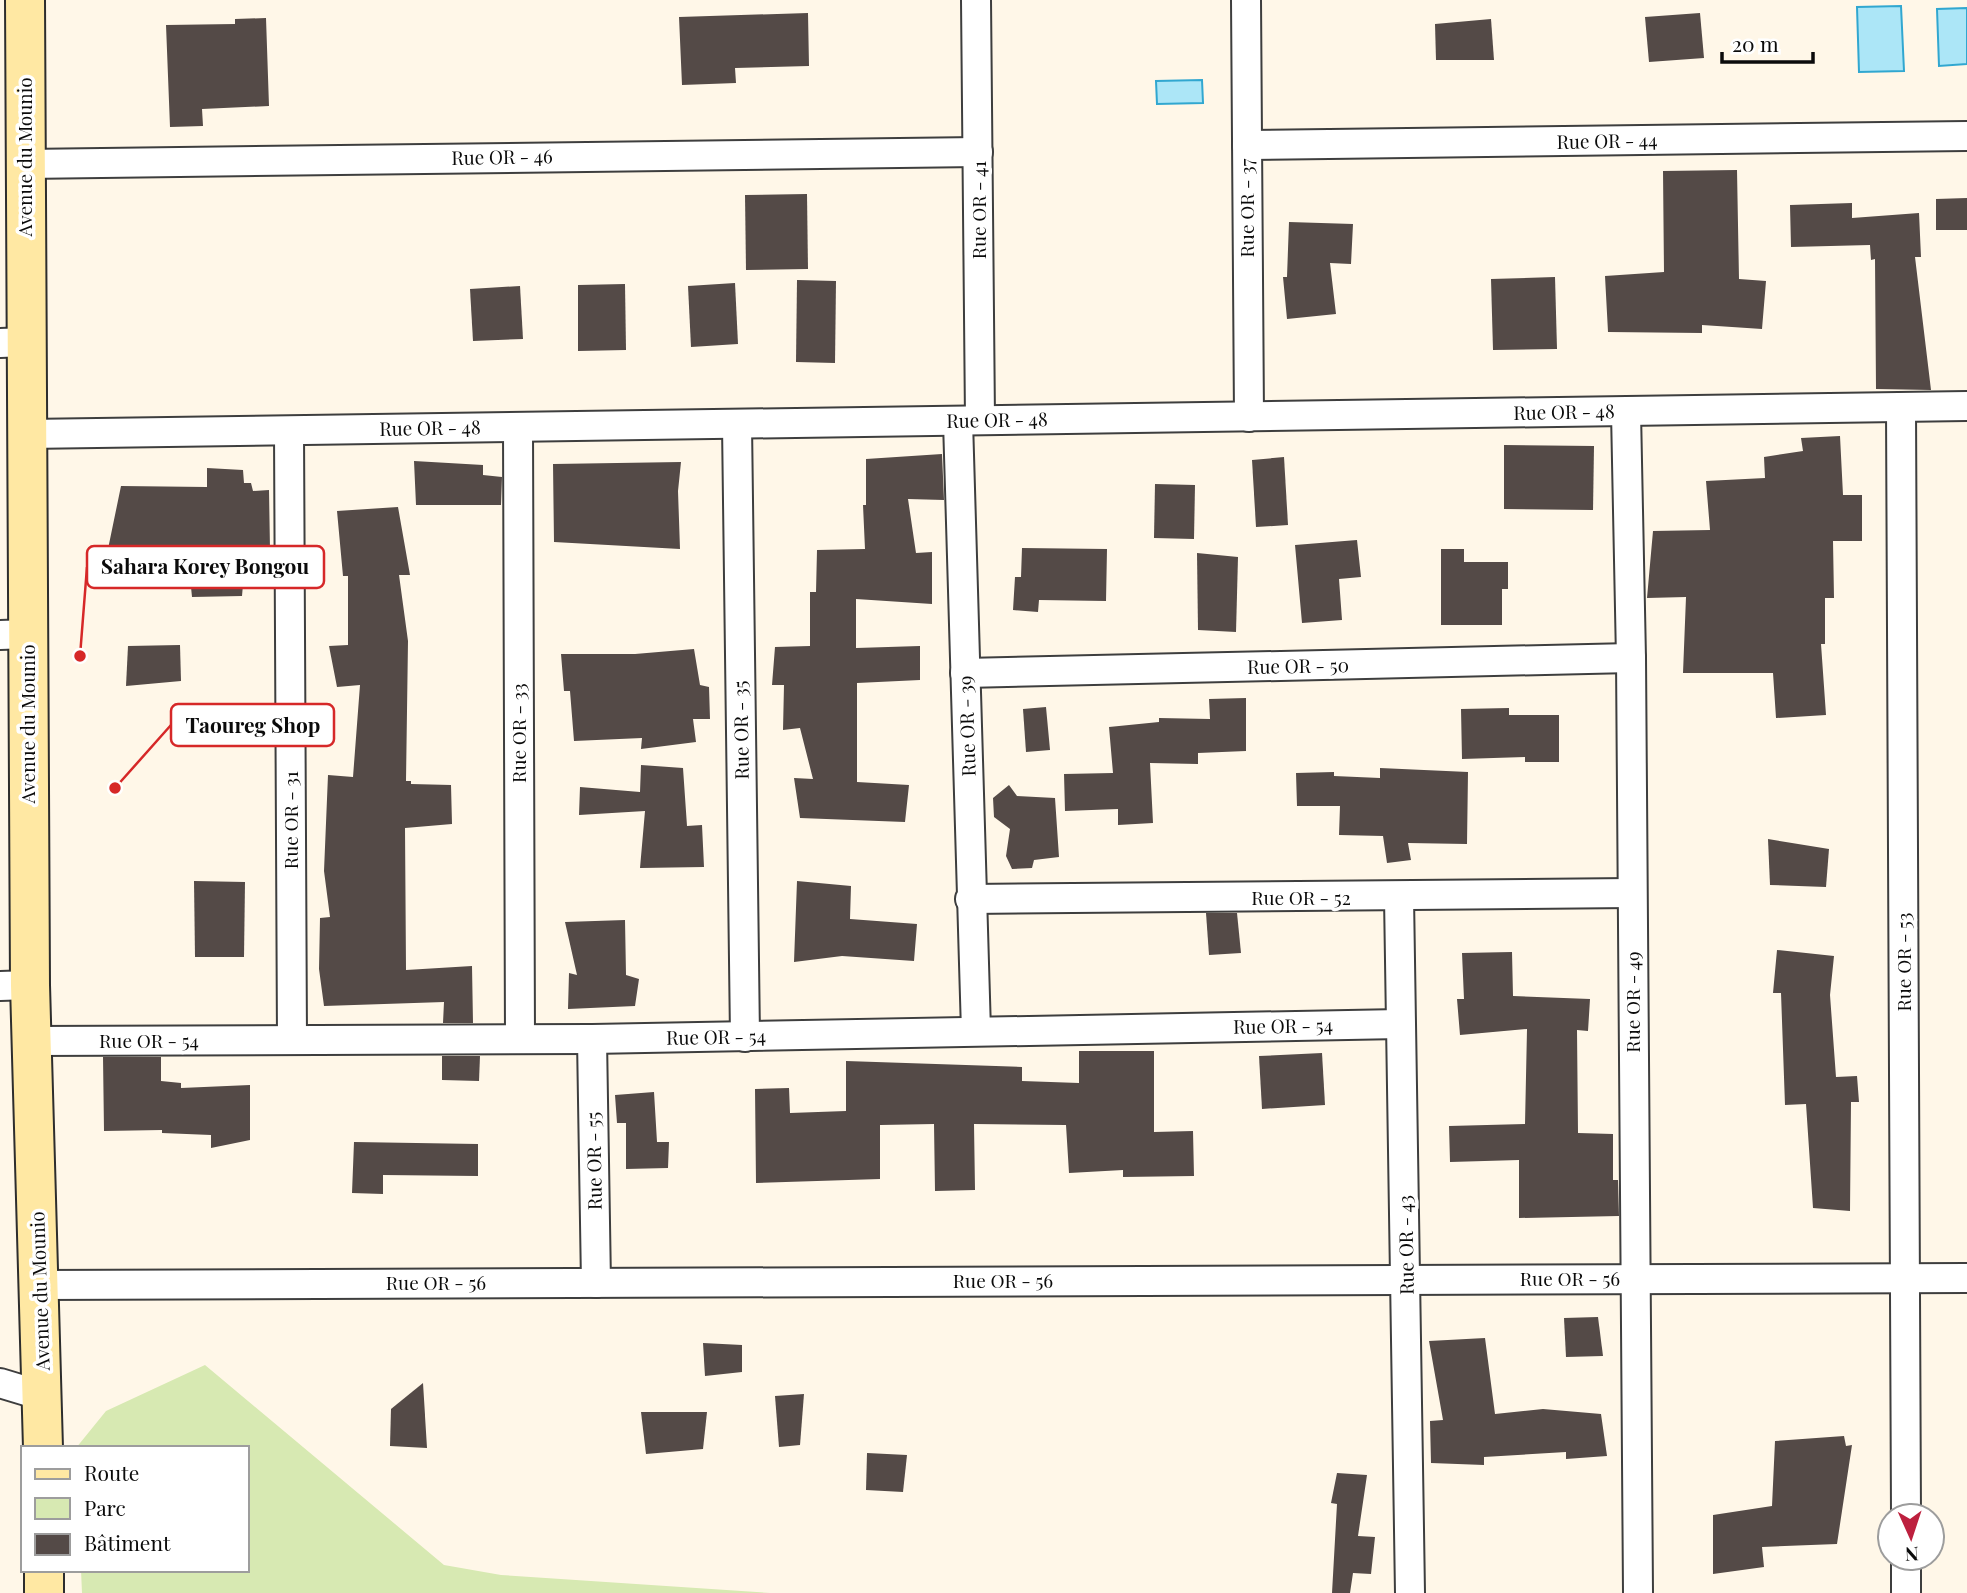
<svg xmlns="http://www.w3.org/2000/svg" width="1967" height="1593" font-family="'Playfair Display',serif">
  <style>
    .green { fill: #d7e9b2 }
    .water { fill: #ace6f7; stroke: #31a7d0; stroke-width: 2 }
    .building { fill: #544a47 }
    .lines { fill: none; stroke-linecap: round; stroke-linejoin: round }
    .street-casing { stroke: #3e3e3e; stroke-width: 32 }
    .secondary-casing { stroke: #2d2d2d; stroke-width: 42 }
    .street { stroke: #fff; stroke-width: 28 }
    .secondary { stroke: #ffe8a3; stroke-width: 38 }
    .labels { text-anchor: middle; stroke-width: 7; stroke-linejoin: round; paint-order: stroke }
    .street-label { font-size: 19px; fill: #0b0b0b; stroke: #fff }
    .leader { fill: none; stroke: #d62828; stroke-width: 2.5 }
    .callout-dot { fill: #d62828; stroke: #fff; stroke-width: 2.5 }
    .callout { fill: #fff; stroke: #d62828; stroke-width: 2.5 }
    .callout-label { font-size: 21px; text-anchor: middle; font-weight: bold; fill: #0b0b0b }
  </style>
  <rect width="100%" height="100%" fill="#fff7e8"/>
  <polygon class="green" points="205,1365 444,1565 501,1575 770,1593 82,1593 81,1570 247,1570 247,1448 76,1448 106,1411"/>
  <g class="water">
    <polygon points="1901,6 1904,71 1859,72 1857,7"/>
    <polygon points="1967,8 1967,64 1939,66 1937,9"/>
    <polygon points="1202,80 1203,103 1157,104 1156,81"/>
  </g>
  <g class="building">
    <polygon points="808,13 809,66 735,68 736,83 682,85 679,17"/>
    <polygon points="1700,13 1704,58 1649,62 1645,17"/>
    <polygon points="266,18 269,106 202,109 203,126 170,127 166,25 235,24 235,19"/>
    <polygon points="1491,19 1494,60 1436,60 1435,24"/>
    <polygon points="1737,170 1739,279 1766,281 1762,329 1702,325 1702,333 1608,332 1605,276 1664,272 1663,171"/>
    <polygon points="807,194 808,269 746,270 745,195"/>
    <polygon points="1967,198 1967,230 1936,230 1936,199"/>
    <polygon points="1852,203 1852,218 1919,213 1921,257 1915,257 1931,390 1876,389 1875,259 1871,260 1870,245 1791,247 1790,205"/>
    <polygon points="1289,222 1353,224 1351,264 1330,263 1336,314 1287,319 1283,277 1287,277"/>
    <polygon points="1555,277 1557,349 1493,350 1491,279"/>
    <polygon points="797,280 836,281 835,363 796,362"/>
    <polygon points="735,283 738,344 691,347 688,286"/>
    <polygon points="625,284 626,350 578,351 578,285"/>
    <polygon points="520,286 523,339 473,341 470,289"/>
    <polygon points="1840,436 1843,495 1862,495 1862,541 1833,541 1834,598 1825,598 1825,644 1821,644 1826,715 1776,718 1773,673 1683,673 1686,597 1647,598 1653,531 1710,530 1706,481 1765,478 1764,457 1803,451 1801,438"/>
    <polygon points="1504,445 1594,446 1593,510 1504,509"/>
    <polygon points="942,454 944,500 908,499 916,553 932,552 932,604 856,599 856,648 920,646 920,680 857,683 857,782 909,785 905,822 800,818 794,778 813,779 800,728 783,730 784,685 772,685 775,647 810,646 810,592 816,592 817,550 865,549 863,505 866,505 866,459"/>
    <polygon points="1284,457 1288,525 1256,527 1252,460"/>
    <polygon points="414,461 483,465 483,475 502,477 501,505 416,505"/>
    <polygon points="681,462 678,491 680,549 554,542 553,464"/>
    <polygon points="207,468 243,470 244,483 251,483 253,491 269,490 270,550 246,550 242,596 192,597 187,547 108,549 121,486 207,487"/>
    <polygon points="1155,484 1195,485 1194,539 1154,538"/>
    <polygon points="398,507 410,575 399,575 408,641 406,781 411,781 411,784 451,785 452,824 405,828 406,970 472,966 473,1023 443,1023 444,1002 324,1006 319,969 320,918 330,917 324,871 328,775 353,777 360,685 337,687 329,646 348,645 348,576 343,576 337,511"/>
    <polygon points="1357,540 1361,577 1339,579 1342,620 1302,623 1295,545"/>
    <polygon points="1022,548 1107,549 1106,601 1039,600 1038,612 1013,610 1015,577 1021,577"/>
    <polygon points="1441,549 1464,549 1464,562 1508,562 1508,589 1502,589 1502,625 1441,625"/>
    <polygon points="1197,553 1238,557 1236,632 1198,630"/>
    <polygon points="180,645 181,681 126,686 128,646"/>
    <polygon points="694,649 700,685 709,687 710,719 693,719 696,742 641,749 642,738 574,741 570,691 564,691 561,654 635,654"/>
    <polygon points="1246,698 1246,751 1198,753 1198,764 1150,763 1153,823 1118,825 1118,809 1065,811 1064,774 1113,773 1109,727 1159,722 1159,718 1210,719 1209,699"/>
    <polygon points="1046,707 1050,750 1026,752 1023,709"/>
    <polygon points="1509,708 1509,715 1559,715 1559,762 1525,762 1525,757 1462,759 1461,709"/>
    <polygon points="641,765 683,768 687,826 702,825 704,867 640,868 645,811 579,815 580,787 640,792"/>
    <polygon points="1380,768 1468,772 1467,844 1408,843 1411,860 1387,863 1383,836 1339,835 1340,806 1297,806 1296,773 1334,772 1334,776 1380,778"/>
    <polygon points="1009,785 1017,796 1055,798 1059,857 1034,860 1032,868 1012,869 1006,856 1010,829 994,817 993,798"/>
    <polygon points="1768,839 1829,849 1826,887 1770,885"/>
    <polygon points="194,881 245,882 244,957 195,957"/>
    <polygon points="797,881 851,886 850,919 917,924 914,961 842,956 794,962"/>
    <polygon points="1206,913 1237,913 1241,953 1209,955"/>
    <polygon points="625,920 626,975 639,979 635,1006 568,1009 569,973 577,975 565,922"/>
    <polygon points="1777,950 1834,956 1830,995 1836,1077 1857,1076 1859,1102 1851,1102 1850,1211 1813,1208 1806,1104 1785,1105 1781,993 1773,993"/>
    <polygon points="1512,952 1513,996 1590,999 1588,1031 1577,1030 1578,1133 1613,1134 1613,1180 1618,1180 1619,1216 1519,1218 1519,1160 1450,1162 1449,1126 1525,1124 1527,1029 1460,1035 1457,999 1464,999 1462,953"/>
    <polygon points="1079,1051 1154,1051 1154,1132 1193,1131 1194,1176 1123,1177 1123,1170 1069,1173 1066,1125 974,1124 975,1190 935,1191 934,1124 880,1125 880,1179 756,1183 755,1089 789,1088 790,1113 846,1111 846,1061 1022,1067 1022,1081 1079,1083"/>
    <polygon points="1322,1053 1325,1105 1262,1109 1259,1056"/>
    <polygon points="442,1056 480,1056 479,1081 442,1080"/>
    <polygon points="103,1057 161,1057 161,1081 181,1083 181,1088 250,1085 250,1140 211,1148 211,1135 162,1133 162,1130 104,1131"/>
    <polygon points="654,1092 657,1142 669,1142 668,1168 626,1169 626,1123 617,1123 615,1095"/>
    <polygon points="354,1142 478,1144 478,1176 383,1175 383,1194 352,1193"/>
    <polygon points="1598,1317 1603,1356 1566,1357 1564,1318"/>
    <polygon points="1485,1338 1495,1414 1543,1409 1601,1414 1607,1456 1566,1459 1566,1452 1484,1457 1484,1465 1431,1463 1430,1421 1443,1420 1429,1341"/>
    <polygon points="703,1343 742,1345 742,1372 705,1376"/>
    <polygon points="423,1383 427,1448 390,1446 391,1409"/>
    <polygon points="804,1394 800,1445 779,1447 775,1396"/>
    <polygon points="641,1412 707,1412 703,1449 646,1454"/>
    <polygon points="1844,1436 1846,1446 1852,1445 1837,1544 1762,1547 1764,1567 1713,1574 1713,1515 1772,1506 1775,1441"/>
    <polygon points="867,1453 907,1455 903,1492 866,1490"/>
    <polygon points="1337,1473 1367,1475 1358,1536 1375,1537 1371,1574 1353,1573 1350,1593 1332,1593 1337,1504 1331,1503"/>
  </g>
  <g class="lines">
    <g class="street-casing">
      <g id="street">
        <polyline points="976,0 980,420"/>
        <polyline points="1246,0 1249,417"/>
        <polyline points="1247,145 1967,136"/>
        <polyline points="25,164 978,152"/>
        <polyline points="0,343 26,342"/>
        <polyline points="1901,407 1906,1516"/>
        <polyline points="1626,412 1631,658 1638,1593"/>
        <polyline points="958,421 976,1031"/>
        <polyline points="737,424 745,1037"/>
        <polyline points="518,427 520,1039"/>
        <polyline points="289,431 292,1040"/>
        <polyline points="27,434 1967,406"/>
        <polyline points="0,635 28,634"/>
        <polyline points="965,673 1631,658"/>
        <polyline points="1399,897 1410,1593"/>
        <polyline points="970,899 1632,893"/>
        <polyline points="0,986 30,985"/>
        <polyline points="592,1039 596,1283"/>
        <polyline points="32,1041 592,1039 1400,1024"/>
        <polyline points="40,1285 1967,1278"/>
        <polyline points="0,1383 43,1396"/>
        <polyline points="1906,1558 1906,1593"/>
      </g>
    </g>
    <g class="secondary-casing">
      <g id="secondary">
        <polyline points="25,0 30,985 43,1448"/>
        <polyline points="44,1570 44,1593"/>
      </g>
    </g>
    <use href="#street" class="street"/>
    <use href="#secondary" class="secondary"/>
  </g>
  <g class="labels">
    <g class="street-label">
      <text transform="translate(1607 141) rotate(-1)" y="7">Rue OR - 44</text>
      <text transform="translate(25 157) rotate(-90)" y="7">Avenue du Mounio</text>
      <text transform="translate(502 157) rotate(-1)" y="7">Rue OR - 46</text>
      <text transform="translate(1247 208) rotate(-90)" y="7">Rue OR - 37</text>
      <text transform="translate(979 210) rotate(-90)" y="7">Rue OR - 41</text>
      <text transform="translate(1564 412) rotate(-1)" y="7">Rue OR - 48</text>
      <text transform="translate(997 420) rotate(-1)" y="7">Rue OR - 48</text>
      <text transform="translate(430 428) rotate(-1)" y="7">Rue OR - 48</text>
      <text transform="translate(1298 666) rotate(-1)" y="7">Rue OR - 50</text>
      <text transform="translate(28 724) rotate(-90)" y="7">Avenue du Mounio</text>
      <text transform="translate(967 726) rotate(-92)" y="7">Rue OR - 39</text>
      <text transform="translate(741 730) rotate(-91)" y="7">Rue OR - 35</text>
      <text transform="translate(519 733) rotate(-90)" y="7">Rue OR - 33</text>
      <text transform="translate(291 820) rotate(-90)" y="7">Rue OR - 31</text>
      <text x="1301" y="905">Rue OR - 52</text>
      <text transform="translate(1904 962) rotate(-90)" y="7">Rue OR - 53</text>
      <text transform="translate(1633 1002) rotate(-90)" y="7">Rue OR - 49</text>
      <text transform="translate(1283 1026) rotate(-1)" y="7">Rue OR - 54</text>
      <text transform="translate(716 1037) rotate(-1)" y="7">Rue OR - 54</text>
      <text x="149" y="1048">Rue OR - 54</text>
      <text transform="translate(594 1161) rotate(-91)" y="7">Rue OR - 55</text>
      <text transform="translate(1406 1245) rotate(-91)" y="7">Rue OR - 43</text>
      <text x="1570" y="1286">Rue OR - 56</text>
      <text x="1003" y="1288">Rue OR - 56</text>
      <text x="436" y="1290">Rue OR - 56</text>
      <text transform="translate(40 1291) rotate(-92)" y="7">Avenue du Mounio</text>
    </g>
  </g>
  <path class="leader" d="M80 656L87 567M115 788L171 725"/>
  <g class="callout-dot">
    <circle cx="80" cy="656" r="7"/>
    <circle cx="115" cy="788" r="7"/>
  </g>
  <g class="callout">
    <rect x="87" y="546" width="237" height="42" rx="7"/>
    <rect x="171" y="704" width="163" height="42" rx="7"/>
  </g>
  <g class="callout-label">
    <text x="205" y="574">Sahara Korey Bongou</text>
    <text x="253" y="733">Taoureg Shop</text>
  </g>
  <rect x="21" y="1446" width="228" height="126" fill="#ffffff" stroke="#9d9d9d" stroke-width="2"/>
  <rect x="35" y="1469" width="35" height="10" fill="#ffe8a3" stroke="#9d9d9d" stroke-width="2"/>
  <text x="84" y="1481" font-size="21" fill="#0b0b0b">Route</text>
  <rect x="35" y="1498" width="35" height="21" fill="#d7e9b2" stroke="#9d9d9d" stroke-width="2"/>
  <text x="84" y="1516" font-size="21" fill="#0b0b0b">Parc</text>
  <rect x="35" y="1534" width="35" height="21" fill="#544a47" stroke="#9d9d9d" stroke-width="2"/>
  <text x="84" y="1551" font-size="21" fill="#0b0b0b">Bâtiment</text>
  <g transform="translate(1911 1537) rotate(177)"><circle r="33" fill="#ffffff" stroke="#9d9d9d" stroke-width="2"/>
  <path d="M0-5L12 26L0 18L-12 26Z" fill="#bd203e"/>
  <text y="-10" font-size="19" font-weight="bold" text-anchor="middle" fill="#0b0b0b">N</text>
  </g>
  <path d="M1722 52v10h91v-10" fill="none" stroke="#0b0b0b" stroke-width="3.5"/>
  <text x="1732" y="52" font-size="21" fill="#0b0b0b" stroke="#ffffff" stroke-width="5" paint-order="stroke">20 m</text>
</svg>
